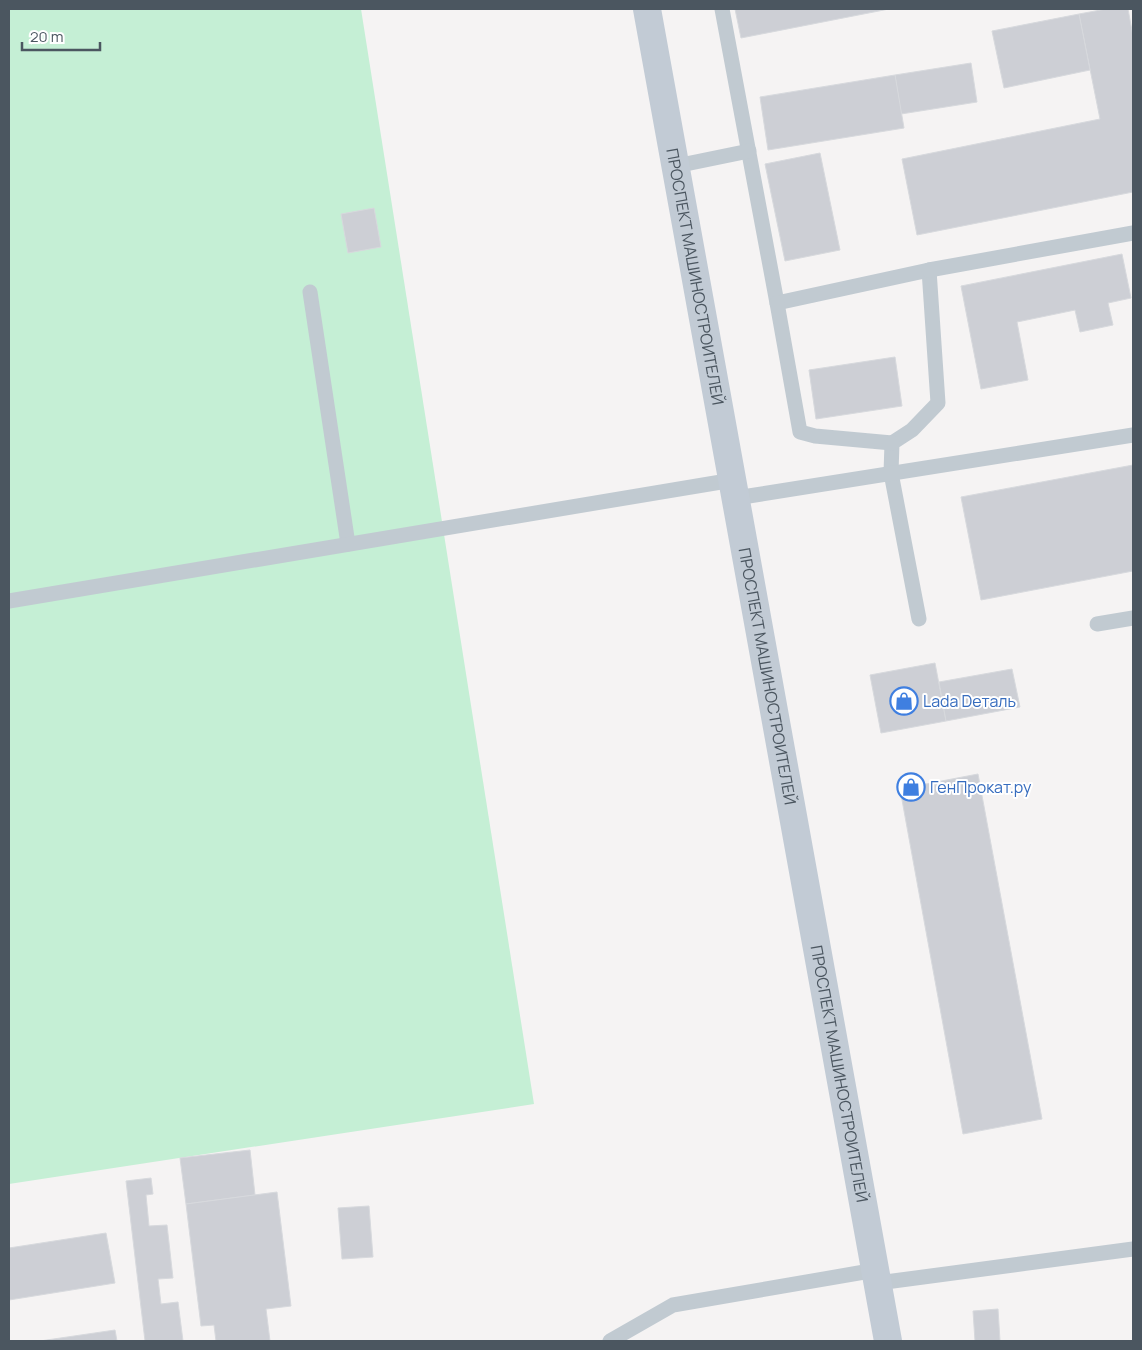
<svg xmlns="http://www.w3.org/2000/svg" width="1142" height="1350" font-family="Manrope,sans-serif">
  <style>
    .green { fill: #c5efd5 }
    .building { fill: #cdcfd5; stroke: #d7d9dd }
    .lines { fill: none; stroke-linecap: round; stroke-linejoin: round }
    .lane { stroke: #c1cad1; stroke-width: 15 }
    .secondary { stroke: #c2cbd5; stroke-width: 28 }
    .labels { text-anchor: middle; stroke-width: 4; stroke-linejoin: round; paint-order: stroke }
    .street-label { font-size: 16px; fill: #4b5660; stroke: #fff }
    .shop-label { font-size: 16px; fill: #366cbe; stroke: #fff; text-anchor: start }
  </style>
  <rect width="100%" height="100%" fill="#f5f3f3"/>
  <polygon class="green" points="9,9 361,9 534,1104 9,1184"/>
  <g class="building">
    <polygon points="735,9 889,9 741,38"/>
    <polygon points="1106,9 1128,9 1133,36 1133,192 917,235 902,159 1100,119 1079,14"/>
    <polygon points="1079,14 1090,70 1004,88 992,31"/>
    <polygon points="971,63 977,102 901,114 895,75"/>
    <polygon points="895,75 904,128 768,150 760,97"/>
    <polygon points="820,153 840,250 785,261 765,164"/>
    <polygon points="374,208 381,247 348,253 341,214"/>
    <polygon points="1122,254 1131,298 1108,303 1113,325 1080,332 1075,310 1017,322 1028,380 981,389 961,286"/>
    <polygon points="895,357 902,406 816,419 809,370"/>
    <polygon points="1133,465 1133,571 981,600 961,497"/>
    <polygon points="935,663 946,721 881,733 870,675"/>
    <polygon points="1012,669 1020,707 946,721 939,682"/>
    <polygon points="978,774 1042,1119 963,1134 900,789"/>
    <polygon points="250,1150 255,1195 186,1204 180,1158"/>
    <polygon points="151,1178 153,1194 146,1195 149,1226 167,1225 173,1278 158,1279 161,1304 178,1302 183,1341 145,1341 126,1181"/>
    <polygon points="277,1192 291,1306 266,1309 270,1341 216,1341 214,1325 201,1326 186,1204"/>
    <polygon points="369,1206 373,1257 342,1259 338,1208"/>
    <polygon points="106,1233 115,1283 9,1300 9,1248"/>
    <polygon points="998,1309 1000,1341 975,1341 973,1311"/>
    <polygon points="115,1330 117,1341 40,1341"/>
  </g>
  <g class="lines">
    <g class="lane">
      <polyline points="722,9 777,303 929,270 938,403 912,430 892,443 891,473 919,619"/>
      <polyline points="676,166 749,151"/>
      <polyline points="929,270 1133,233"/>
      <polyline points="310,292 348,544"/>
      <polyline points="777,303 800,432 815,436 892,443"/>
      <polyline points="736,498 1133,435"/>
      <polyline points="9,601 733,480"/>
      <polyline points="1097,624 1133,618"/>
      <polyline points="878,1283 1133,1249"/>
      <polyline points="610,1341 673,1305 876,1270"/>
    </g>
    <path class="secondary" id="s1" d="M647,9L888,1341"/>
  </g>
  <defs>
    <g id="shop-ring" transform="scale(1.4375)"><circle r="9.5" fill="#fff" stroke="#3f7fe0" stroke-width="1.5"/><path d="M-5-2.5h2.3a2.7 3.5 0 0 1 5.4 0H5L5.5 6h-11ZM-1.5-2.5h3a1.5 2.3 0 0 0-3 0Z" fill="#3f7fe0"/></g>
  </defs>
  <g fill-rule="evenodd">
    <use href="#shop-ring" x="904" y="701"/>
    <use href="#shop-ring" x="911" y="787"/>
  </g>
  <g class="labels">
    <g class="street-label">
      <text dy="6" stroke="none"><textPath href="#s1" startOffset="272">ПРОСПЕКТ МАШИНОСТРОИТЕЛЕЙ</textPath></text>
      <text dy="6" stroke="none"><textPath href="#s1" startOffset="678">ПРОСПЕКТ МАШИНОСТРОИТЕЛЕЙ</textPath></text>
      <text dy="6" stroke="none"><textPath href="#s1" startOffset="1082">ПРОСПЕКТ МАШИНОСТРОИТЕЛЕЙ</textPath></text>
    </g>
    <g class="shop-label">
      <text x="923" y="707">Lada Dеталь</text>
      <text x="930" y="793">ГенПрокат.ру</text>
    </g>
  </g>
  <rect width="1142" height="1350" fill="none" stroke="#4b5660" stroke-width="20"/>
  <path d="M22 42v8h78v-8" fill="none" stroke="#4b5660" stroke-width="2.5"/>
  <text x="30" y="42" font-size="15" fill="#4b5660" stroke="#ffffff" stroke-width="4" paint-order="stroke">20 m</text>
</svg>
